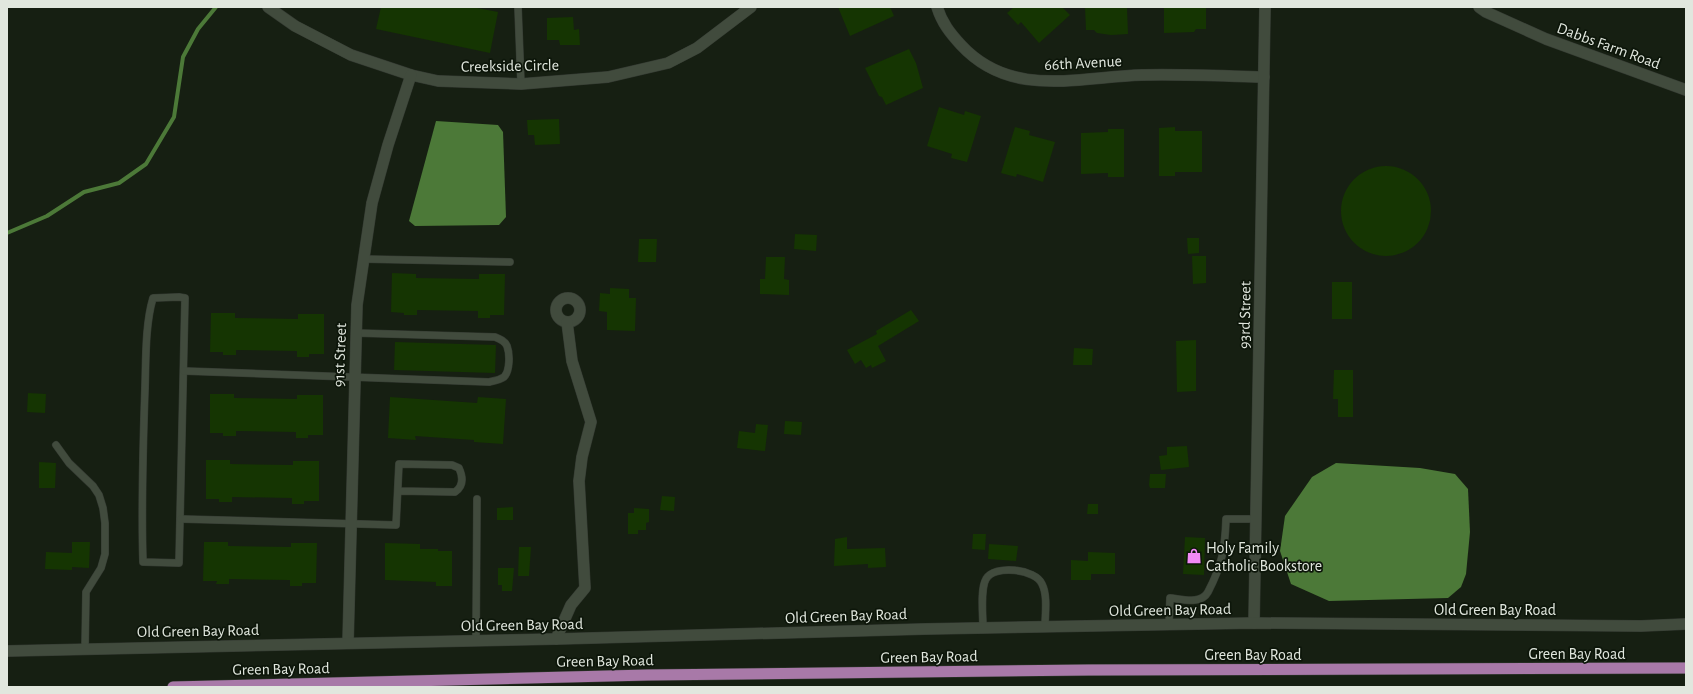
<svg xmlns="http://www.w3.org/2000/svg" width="1693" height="694" font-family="'Alegreya Sans',sans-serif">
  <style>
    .water { fill: #4c7938 }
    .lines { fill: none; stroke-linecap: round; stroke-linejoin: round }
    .stream { stroke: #4c7938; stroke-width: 4 }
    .building { fill: #153502 }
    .service-casing { stroke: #343a32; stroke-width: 8 }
    .minor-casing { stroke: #343a32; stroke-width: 12 }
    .tertiary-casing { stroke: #343a32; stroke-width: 12 }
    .primary-casing { stroke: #343a32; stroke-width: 12 }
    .service { stroke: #414b3d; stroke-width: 7 }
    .minor { stroke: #414b3d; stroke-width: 11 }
    .tertiary { stroke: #414b3d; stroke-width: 11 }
    .primary { stroke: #a879a8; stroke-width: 11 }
    .labels { text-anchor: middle; stroke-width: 3.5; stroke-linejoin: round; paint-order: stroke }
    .street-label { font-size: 16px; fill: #e1e7de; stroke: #0d160a }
    .poi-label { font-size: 16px; fill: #e1e7de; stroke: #0d160a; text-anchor: start }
  </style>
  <rect width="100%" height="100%" fill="#161f12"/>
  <g class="water">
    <polygon points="436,121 498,125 503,132 506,217 499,225 415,226 409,221"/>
    <polygon points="1336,463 1420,468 1455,474 1468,489 1470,532 1466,574 1461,587 1448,598 1329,601 1291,584 1280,551 1285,516 1312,477"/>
  </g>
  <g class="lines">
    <polyline class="stream" points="7,233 47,216 84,192 119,183 146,164 174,117 183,57 198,29 216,7"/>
  </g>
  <g class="building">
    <polygon points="381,7 472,7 498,12 490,53 376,29"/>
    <polygon points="838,7 890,7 894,16 850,36"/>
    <polygon points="1014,7 1062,7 1070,15 1039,43 1021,22 1018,25 1007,13"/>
    <polygon points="1085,7 1127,7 1128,34 1111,35 1097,33 1094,30 1086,30"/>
    <polygon points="1164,7 1206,7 1206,29 1196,29 1194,32 1164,33"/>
    <polygon points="573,17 574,30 579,29 580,45 560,45 559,40 547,40 547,18"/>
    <polygon points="909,49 916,63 923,88 886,105 882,97 879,96 865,68"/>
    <polygon points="939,107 964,115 965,111 981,116 967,162 951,158 952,154 927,146"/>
    <polygon points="559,119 560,144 535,145 534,135 528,135 527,120"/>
    <polygon points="1015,127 1030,131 1029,135 1055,142 1043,182 1017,174 1016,177 1001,173"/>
    <polygon points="1175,127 1175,131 1202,131 1202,172 1175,172 1175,176 1159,176 1159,128"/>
    <polygon points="1108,129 1124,129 1124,177 1108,177 1108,173 1081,174 1081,133 1108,132"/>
    <circle cx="1386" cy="211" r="45"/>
    <polygon points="795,234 817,235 816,251 794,249"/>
    <polygon points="1187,238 1199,238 1199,253 1188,254"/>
    <polygon points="639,239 657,239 656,262 638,262"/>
    <polygon points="1192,256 1206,256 1206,283 1193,284"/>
    <polygon points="766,257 785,257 784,279 789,280 789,295 760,294 760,279 765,279"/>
    <polygon points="392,273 416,274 416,278 479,279 479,274 505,274 504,315 490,315 490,318 478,318 478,311 417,310 417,315 404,315 404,313 391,312"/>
    <rect x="1332" y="282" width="20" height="37"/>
    <polygon points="610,288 629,289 629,298 636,298 635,331 607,330 607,312 599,311 600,293 610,294"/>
    <polygon points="911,310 919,321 878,346 886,361 872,368 871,365 866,368 861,360 855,364 847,350 877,334 876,331"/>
    <polygon points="211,313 235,313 235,318 298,319 298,314 324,314 324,354 309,354 309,357 297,357 297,351 236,350 236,355 223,355 223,352 210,352"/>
    <polygon points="1196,340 1196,391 1177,392 1176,341"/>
    <polygon points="395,342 496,345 495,373 394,370"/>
    <polygon points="1074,348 1093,349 1092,365 1073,365"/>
    <polygon points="1334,370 1353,370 1353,417 1338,417 1338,399 1333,399"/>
    <polygon points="28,393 46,394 45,413 27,412"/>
    <polygon points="210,394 234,394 234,398 297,399 297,395 323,395 323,435 308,435 308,438 296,438 296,432 236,431 236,436 223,436 223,433 210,433"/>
    <polygon points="390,397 477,403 478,397 506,399 503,444 474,442 474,440 415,436 416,440 388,438"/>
    <polygon points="785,421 802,422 801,435 784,434"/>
    <polygon points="756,424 768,425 765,451 737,448 739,431 755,433"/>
    <polygon points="1187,446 1189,467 1161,470 1159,456 1167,455 1167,447"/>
    <polygon points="206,460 230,460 230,464 293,465 293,461 319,461 319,501 304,501 304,504 292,504 292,498 232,497 232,502 219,502 219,499 206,499"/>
    <polygon points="39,462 56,463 55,488 39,488"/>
    <polygon points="1150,474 1166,474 1165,488 1150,488 1149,485"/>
    <polygon points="662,496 675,497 674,511 660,510"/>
    <polygon points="1088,504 1098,504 1098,514 1087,514"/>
    <polygon points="513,507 513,520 497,520 497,508"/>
    <polygon points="634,508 649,509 649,522 646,523 646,530 638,530 638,534 628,534 628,513 634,513"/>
    <polygon points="973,534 986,534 985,550 972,549"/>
    <polygon points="847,537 847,549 885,548 886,567 868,568 868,564 834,566 835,539"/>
    <polygon points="1185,537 1205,538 1204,575 1183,574"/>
    <polygon points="72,542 90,542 89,568 72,567 72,570 45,569 46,552 72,553"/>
    <polygon points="204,542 228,542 228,546 291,547 291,543 317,543 316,583 302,583 302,586 290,586 290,580 229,579 229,584 216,584 217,581 203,581"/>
    <polygon points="385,543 420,544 420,549 438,549 438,551 452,551 452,586 436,586 436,582 385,580"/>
    <polygon points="989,544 1018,546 1016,561 988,559"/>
    <polygon points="519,547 531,547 529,576 518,576"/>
    <polygon points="1088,552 1115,553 1115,574 1091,574 1091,580 1071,580 1071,560 1088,561"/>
    <polygon points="498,568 514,568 512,591 502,591 502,585 498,585"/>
  </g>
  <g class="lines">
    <g class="service-casing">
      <g id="service">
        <polyline points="518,7 521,84"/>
        <polyline points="363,259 510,262"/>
        <path d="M179,297L185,298L179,563L143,562C141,504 143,446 145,388C146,360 145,325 153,298Z"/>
        <path d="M184,371L489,382C494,381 500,380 504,377C510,371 510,354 507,346C505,341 500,339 495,337L356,333"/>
        <polyline points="56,445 69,463 93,486 99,495 103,508 105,523 105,554 101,568 86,592 85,649"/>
        <path d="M181,519L396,525L399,464L452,465L459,468C463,477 464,486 455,492L398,491"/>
        <path d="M1169,625L1170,598C1182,599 1201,605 1208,592C1222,565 1225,549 1226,519H1256"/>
        <path d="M983,628C983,615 980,589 986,579C994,564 1036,569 1042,584C1048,596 1045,614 1045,627"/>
        <polyline points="476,641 477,499"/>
      </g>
    </g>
    <g class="minor-casing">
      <g id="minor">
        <polyline points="268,7 295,26 351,55 411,75 438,81 521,84 608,77 668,63 697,48 751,7"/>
        <path d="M937,7C942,23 950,33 961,45C1011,99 1078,77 1142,75C1183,74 1224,76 1264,77"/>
        <circle cx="568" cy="310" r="12"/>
        <polyline points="1254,623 1265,7"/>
        <polyline points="556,639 571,605 585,588 579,481 582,457 591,422 572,361 567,322"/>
        <polyline points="348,643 357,305 372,203 388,145 411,75"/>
      </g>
    </g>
    <g class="tertiary-casing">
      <g id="tertiary">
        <polyline points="1479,7 1486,12 1546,39 1686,90"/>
        <polyline points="7,651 556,639 925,629 1254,623 1641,626 1686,624"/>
      </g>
    </g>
    <g class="primary-casing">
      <polyline id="primary" points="173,687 648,675 1089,670 1686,668"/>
    </g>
    <use href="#service" class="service"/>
    <use href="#minor" class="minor"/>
    <use href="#tertiary" class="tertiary"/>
    <use href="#primary" class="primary"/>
  </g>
  <defs>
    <g id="shop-bare" transform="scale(1.2)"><path d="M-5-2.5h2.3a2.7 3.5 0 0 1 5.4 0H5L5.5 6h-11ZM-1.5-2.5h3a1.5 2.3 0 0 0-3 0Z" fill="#f18af4" stroke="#0d160a" stroke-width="2.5" paint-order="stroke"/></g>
  </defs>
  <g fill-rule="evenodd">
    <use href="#shop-bare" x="1194" y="556"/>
  </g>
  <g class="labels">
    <g class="street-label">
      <text transform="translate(1609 45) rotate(20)" y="6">Dabbs Farm Road</text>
      <text transform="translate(1083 62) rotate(-3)" y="6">66th Avenue</text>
      <text transform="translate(510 65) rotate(-1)" y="6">Creekside Circle</text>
      <text transform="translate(1244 315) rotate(-89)" y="6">93rd Street</text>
      <text transform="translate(339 355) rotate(-88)" y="6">91st Street</text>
      <text transform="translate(1170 609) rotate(-1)" y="6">Old Green Bay Road</text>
      <text x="1495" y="615">Old Green Bay Road</text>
      <text transform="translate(846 615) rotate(-2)" y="6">Old Green Bay Road</text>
      <text transform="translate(522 624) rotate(-1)" y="6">Old Green Bay Road</text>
      <text transform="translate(198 630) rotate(-1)" y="6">Old Green Bay Road</text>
      <text x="1577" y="659">Green Bay Road</text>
      <text x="1253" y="660">Green Bay Road</text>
      <text transform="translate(929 656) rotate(-1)" y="6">Green Bay Road</text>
      <text transform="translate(605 660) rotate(-1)" y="6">Green Bay Road</text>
      <text transform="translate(281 668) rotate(-1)" y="6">Green Bay Road</text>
    </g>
    <g class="poi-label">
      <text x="1206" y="553">Holy Family<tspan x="1206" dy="18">Catholic Bookstore</tspan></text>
    </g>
  </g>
  <rect width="1693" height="694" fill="none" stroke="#e1e7de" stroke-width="16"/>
</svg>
